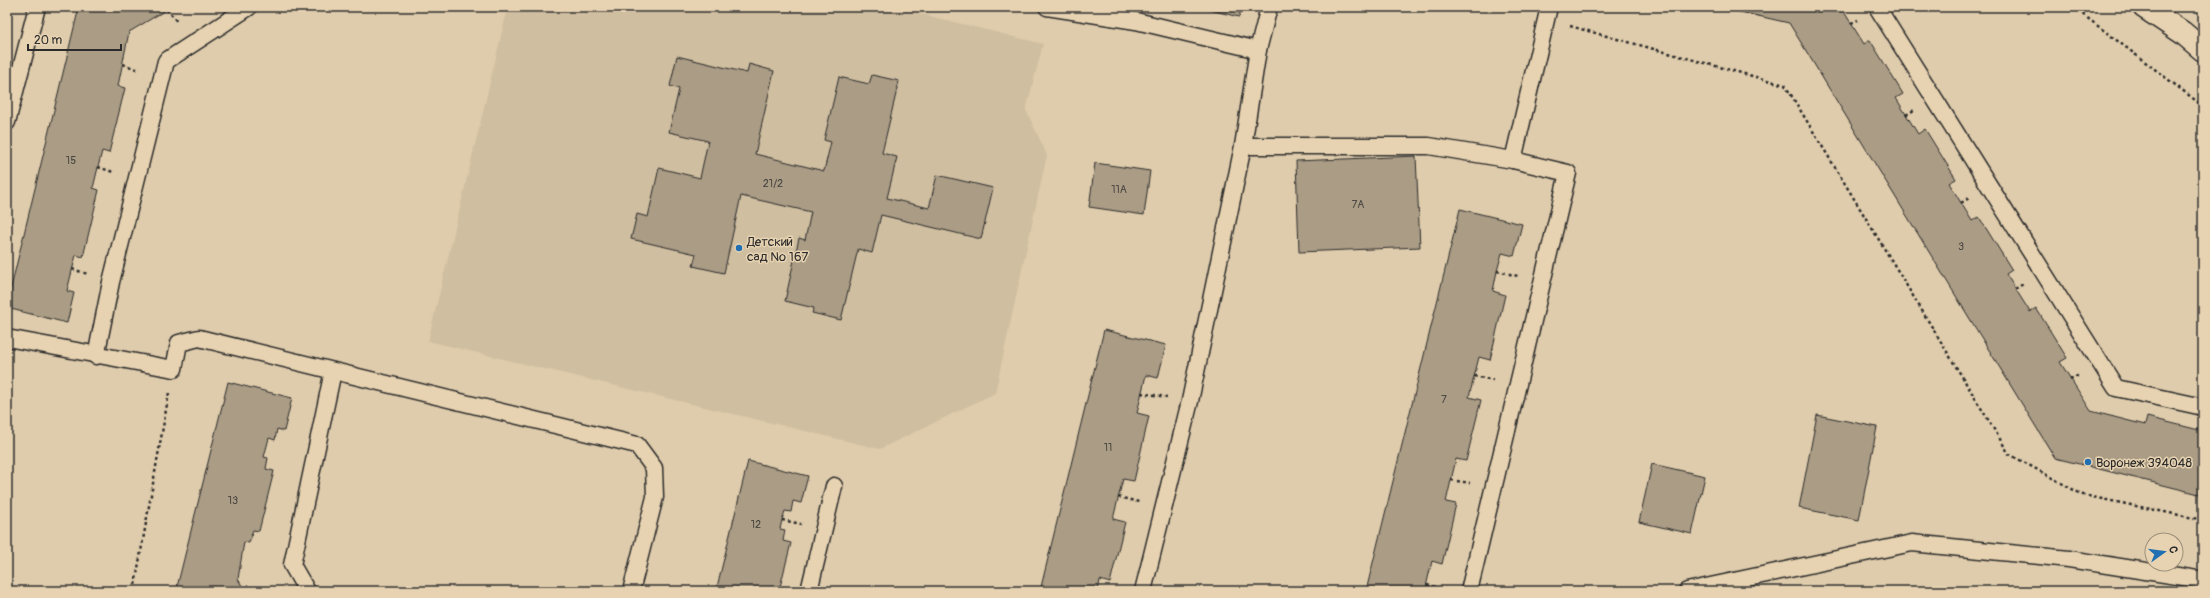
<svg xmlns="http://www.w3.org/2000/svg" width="2210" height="598" font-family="Pangolin,sans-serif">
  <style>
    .built { fill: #cfbea0 }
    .building { fill: #aa9c85; stroke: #2b2b2b }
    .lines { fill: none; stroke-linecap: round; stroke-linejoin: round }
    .lane-casing { stroke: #2b2b2b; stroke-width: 19 }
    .secondary-casing { stroke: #2b2b2b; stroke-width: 25 }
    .path { stroke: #2b2b2b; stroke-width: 2.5; stroke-dasharray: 3 3; stroke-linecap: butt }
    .lane { stroke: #e7d3b1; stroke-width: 16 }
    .secondary { stroke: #e7d3b1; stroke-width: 22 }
    .poi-dot { fill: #1f6fb2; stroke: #e7d3b1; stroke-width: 1.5 }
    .labels { text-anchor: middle; stroke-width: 3; stroke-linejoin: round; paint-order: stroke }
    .number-label { font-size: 11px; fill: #4b4742 }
    .poi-label { font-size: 13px; fill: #2b2b2b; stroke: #e7d3b1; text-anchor: start }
  </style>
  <rect width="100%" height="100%" fill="#dfccac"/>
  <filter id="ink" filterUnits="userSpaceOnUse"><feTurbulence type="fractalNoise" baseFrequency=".025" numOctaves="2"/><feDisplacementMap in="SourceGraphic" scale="8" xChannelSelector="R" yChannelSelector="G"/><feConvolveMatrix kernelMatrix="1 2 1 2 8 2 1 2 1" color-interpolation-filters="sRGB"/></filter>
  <g filter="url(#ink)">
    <polygon class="built" points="508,7 893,7 1043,44 1026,110 1047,155 995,393 880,449 428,341"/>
    <g class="building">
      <polygon points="79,7 171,7 129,32 118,86 125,88 109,153 102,151 93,188 99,190 83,257 76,255 67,291 74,293 67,323 7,308 7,304"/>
      <polygon points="1198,7 1242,7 1239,17"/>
      <polygon points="1718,7 1841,7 1864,44 1870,40 1903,94 1896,98 1918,134 1925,129 1956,179 1949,183 1972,221 1979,217 2012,270 2006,274 2030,312 2036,308 2067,358 2060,362 2091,411 2145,425 2147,417 2203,431 2203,495 2055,458 1789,23"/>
      <polygon points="677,56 747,73 749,64 774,71 755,154 824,171 831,142 824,140 839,77 869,84 872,75 899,81 882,153 897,157 887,198 929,208 937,175 993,188 981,239 881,215 872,253 858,249 841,320 812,313 814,308 785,301 799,238 805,240 811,212 741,196 724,273 693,266 696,254 631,239 637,214 648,217 659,168 700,178 708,141 669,132 679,89 670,86"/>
      <polygon points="1416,156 1420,247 1299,252 1296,161"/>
      <polygon points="1095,163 1150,171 1144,215 1089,207"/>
      <polygon points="1460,209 1522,224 1514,256 1502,253 1497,271 1493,291 1505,295 1490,360 1479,357 1469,397 1481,400 1466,461 1456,459 1446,502 1456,504 1442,564 1432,561 1425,591 1366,591"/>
      <polygon points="1104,330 1166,345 1158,378 1146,375 1137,413 1149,416 1134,481 1123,479 1113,519 1125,522 1110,583 1100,580 1098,591 1040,591"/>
      <polygon points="228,382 292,398 284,431 277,429 275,440 269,438 264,457 268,458 266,469 274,471 259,531 253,530 249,543 244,542 238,579 245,591 176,591"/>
      <polygon points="1817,415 1877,427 1859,520 1799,508"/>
      <polygon points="748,461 808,476 801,503 793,501 791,512 785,511 782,520 780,529 785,530 783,541 791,543 779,591 716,591"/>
      <polygon points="1652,464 1705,476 1692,534 1639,522"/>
    </g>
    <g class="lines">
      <g class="lane-casing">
        <g id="lane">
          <polyline points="1047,7 1136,21 1258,50"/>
          <polyline points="1877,7 2116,388 2203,407"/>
          <polyline points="7,122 37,7"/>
          <polyline points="1243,146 1429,146 1513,160 1568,173 1469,591"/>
          <polyline points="1513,160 1549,7"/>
          <polyline points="7,338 174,369 179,343 199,338 637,445 654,468 655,497 631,591"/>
          <polyline points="96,356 111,282 166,61 249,7"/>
          <polyline points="307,591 292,565 333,371"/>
          <polyline points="809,591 834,486"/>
          <polyline points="1143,591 1190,401 1243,146 1258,50 1269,7"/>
          <polyline points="1687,591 1912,543 2069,559 2203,580"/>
        </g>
      </g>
      <g class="secondary-casing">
        <polyline id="secondary" points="2144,7 2183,33 2203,50"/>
      </g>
      <g class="path">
        <polyline points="2073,7 2203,106"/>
        <polyline points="167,9 178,23"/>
        <polyline points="1851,23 1858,20"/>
        <polyline points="1570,26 1785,85 2009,454 2083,495 2203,520"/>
        <polyline points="123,64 139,70"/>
        <polyline points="1906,115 1914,110"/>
        <polyline points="98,167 113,172"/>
        <polyline points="1961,203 1969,198"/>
        <polyline points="72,269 88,274"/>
        <polyline points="1497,271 1518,276"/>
        <polyline points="2015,289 2023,284"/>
        <polyline points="1474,376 1493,380"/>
        <polyline points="2070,380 2079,375"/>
        <polyline points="1141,393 1167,397"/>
        <polyline points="1451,480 1470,483"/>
        <polyline points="1118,497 1139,502"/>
        <polyline points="782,520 801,524"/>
        <polyline points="1427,585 1446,589"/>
        <polyline points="134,591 169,393"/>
      </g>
      <use href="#lane" class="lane"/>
      <use href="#secondary" class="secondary"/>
    </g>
  </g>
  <g class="poi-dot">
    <circle cx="739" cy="248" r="4"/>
    <circle cx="2088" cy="462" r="4"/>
  </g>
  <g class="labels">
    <g class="number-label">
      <text x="71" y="164">15</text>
      <text x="773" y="187">21/2</text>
      <text x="1119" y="193">11А</text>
      <text x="1358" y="208">7А</text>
      <text x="1961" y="250">3</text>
      <text x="1444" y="403">7</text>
      <text x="1108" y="451">11</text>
      <text x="233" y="504">13</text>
      <text x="756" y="528">12</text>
    </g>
    <g class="poi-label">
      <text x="747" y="246">Детский<tspan x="747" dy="15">сад № 167</tspan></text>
      <text x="2096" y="467">Воронеж 394048</text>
    </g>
  </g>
  <rect width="2210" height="598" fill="none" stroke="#e7d3b1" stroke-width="24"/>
  <rect x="12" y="12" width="2186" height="574" fill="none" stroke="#2b2b2b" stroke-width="1.5" filter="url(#ink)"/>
  <g transform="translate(2164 552) rotate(76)"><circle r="19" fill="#e7d3b1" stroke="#9c907b"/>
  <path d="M0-3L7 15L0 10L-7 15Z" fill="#1f6fb2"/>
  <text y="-6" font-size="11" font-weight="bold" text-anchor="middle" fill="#2b2b2b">С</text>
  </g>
  <path d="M28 44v6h93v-6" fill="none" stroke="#2b2b2b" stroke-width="2"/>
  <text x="34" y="44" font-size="12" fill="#2b2b2b" stroke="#e7d3b1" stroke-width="3" paint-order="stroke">20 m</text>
</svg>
